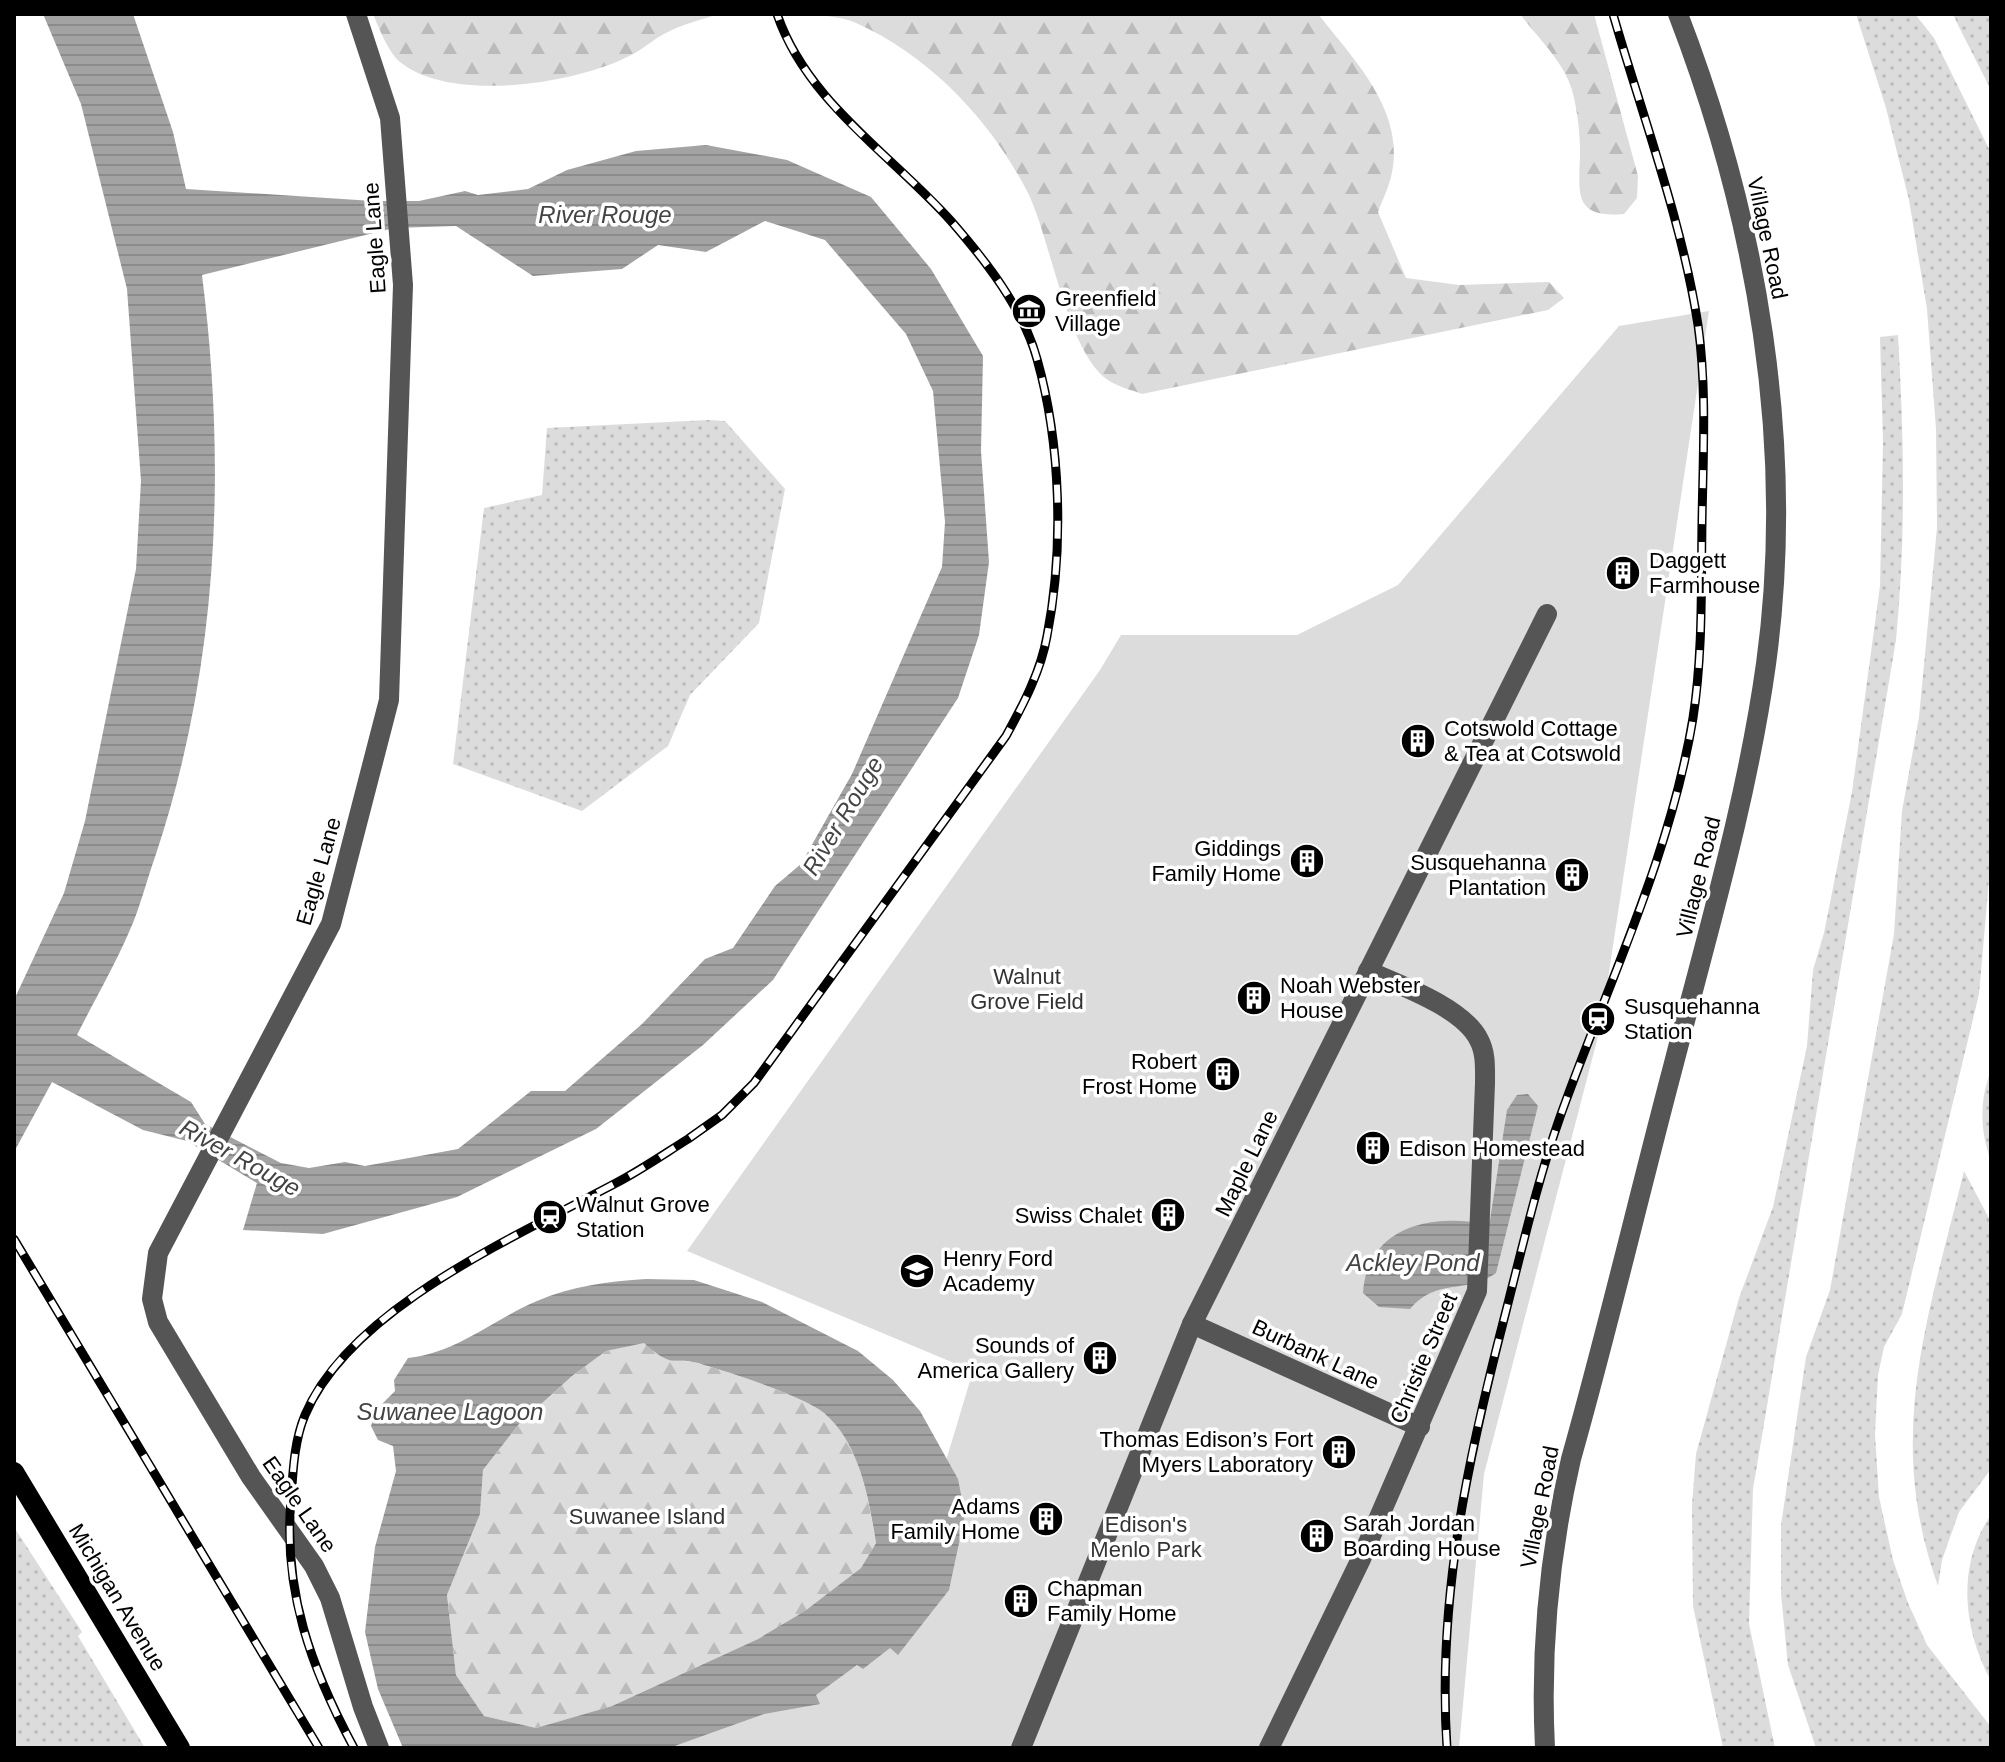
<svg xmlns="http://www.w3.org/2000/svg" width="2005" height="1762" font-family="Arial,sans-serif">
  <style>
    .grass { fill: url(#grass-dots) }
    .forest { fill: url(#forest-firs) }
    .park { fill: #dcdcdc }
    .water { fill: url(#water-rules); fill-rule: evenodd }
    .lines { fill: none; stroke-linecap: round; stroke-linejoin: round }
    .minor { stroke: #555; stroke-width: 20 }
    .major { stroke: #000; stroke-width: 20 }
    .rail-casing { stroke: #000; stroke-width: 9 }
    .rail { stroke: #fff; stroke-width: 6; stroke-dasharray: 18; stroke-linecap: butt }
    .labels { text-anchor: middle; stroke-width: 7; stroke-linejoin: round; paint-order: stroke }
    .street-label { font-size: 22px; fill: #000; stroke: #fff }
    .poi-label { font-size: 22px; fill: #000; stroke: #fff; text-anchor: start }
    .park-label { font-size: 22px; fill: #333; stroke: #fff }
    .water-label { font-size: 24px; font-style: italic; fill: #444; stroke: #fff }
  </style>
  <defs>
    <pattern id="grass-dots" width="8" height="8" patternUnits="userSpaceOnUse" patternTransform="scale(2)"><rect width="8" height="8" fill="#dcdcdc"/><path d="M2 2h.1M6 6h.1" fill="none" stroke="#bbb" stroke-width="1.8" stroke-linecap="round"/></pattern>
    <pattern id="forest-firs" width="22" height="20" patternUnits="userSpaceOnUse" patternTransform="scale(2)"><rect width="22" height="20" fill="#dcdcdc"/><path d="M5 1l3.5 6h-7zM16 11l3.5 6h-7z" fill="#bbb"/></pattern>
    <pattern id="water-rules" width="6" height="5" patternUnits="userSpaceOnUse" patternTransform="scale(2)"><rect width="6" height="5" fill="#a3a3a3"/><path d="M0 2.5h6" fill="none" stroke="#8b8b8b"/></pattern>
  </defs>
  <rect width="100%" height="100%" fill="#fff"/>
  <g class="grass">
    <polygon points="1856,14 1915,14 1934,38 1991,153 1991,857 1979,994 1902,1314 1884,1347 1878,1375 1875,1434 1879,1497 1893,1560 1908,1603 1927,1645 1991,1727 1991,1748 1816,1748 1788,1665 1781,1594 1781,1525 1806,1357 1830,1290 1894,934 1902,811 1919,717 1937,528 1936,429 1927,309 1909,200 1886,108"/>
    <polygon points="1953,14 1991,14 1991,90 1958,25"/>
    <path d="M1898,335C1904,438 1906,538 1896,640L1753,1489L1749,1624L1775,1748H1723L1693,1606L1692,1505L1696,1454L1739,1298L1773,1207L1807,1046L1813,970L1824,933L1852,792L1880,586L1883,442L1880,337Z"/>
    <polygon points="708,420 725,421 785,489 759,623 690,695 668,746 582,811 453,764 484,508 542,495 547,428"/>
    <path d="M1991,1071V1161C1980,1132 1979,1100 1991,1071Z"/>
    <path d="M1964,1171L1991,1222V1469L1959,1512L1942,1560L1938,1586C1884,1436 1928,1318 1964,1171Z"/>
    <path d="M1991,1515V1681C1963,1630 1956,1565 1991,1515Z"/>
    <polygon points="14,1527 82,1632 78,1636 145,1748 14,1748"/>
  </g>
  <g class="forest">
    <path d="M373,14H719C703,19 687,23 672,30C655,37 642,51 625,58C572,84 450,103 400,62C388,52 379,28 373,14Z"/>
    <path d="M814,14H1318C1354,60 1407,112 1391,177C1388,189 1382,201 1378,212L1406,278L1459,285L1549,282L1564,298L1548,310L1142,394C1132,390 1118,387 1108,380C1067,353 1050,235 1027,191C990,120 930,56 856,23C844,17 828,17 814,14Z"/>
    <path d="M1520,14H1594L1638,176L1637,198L1624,214C1570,219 1580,189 1580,151C1580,131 1577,108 1572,90C1564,62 1537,37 1520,14Z"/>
    <path d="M644,1342C677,1372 670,1354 704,1365C732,1373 803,1396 824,1413C861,1443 868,1500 876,1543L861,1568L806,1611L758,1639L612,1706L536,1728L484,1716L456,1675L447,1595L480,1514L483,1470L519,1424L572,1376L606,1351Z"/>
  </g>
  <polygon class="park" points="1709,311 1601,1025 1484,1474 1459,1748 648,1748 890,1647 973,1371 687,1251 1100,670 1121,635 1297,635 1398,585 1619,326"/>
  <g class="water">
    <path d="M43,14H133L173,132L186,189L373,201H419L465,191L478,195L528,189L567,170L636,151L706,145L787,160L871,197L931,269L983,356L981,451L989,562L979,635L958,698L773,980L703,1045L596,1129L457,1197L323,1234L243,1230L257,1183L187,1141L143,1130L52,1082L14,1152V1000L64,893L85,821L136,569L141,481L127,289L81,104ZM765,221L825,240L906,334L933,391L945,522L942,567L852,774L801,864L775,886L733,948L705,959L642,1024L565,1091H531L458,1149L365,1166L345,1162L309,1168L281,1163L205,1124L191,1102L77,1035C94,1001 114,967 129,932C140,908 146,882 155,857C218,669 227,471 202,275L394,228L456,226L533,276L622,269L658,245L706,252Z"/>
    <path d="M1528,1094L1538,1106L1496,1273C1465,1295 1437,1277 1410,1309L1379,1307L1363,1293C1366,1239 1411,1218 1460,1221C1471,1221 1481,1225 1490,1220L1507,1110L1517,1095Z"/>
    <path d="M646,1279L694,1280L762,1302L858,1351L893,1380L920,1411L958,1479L965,1515L949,1590L898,1655L890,1648L863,1669L857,1665L816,1695L820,1704L764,1714L669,1748H403L378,1689L365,1632L375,1547L396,1471L393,1446L378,1440L371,1426L377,1409L395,1391L394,1380L408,1358C457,1353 492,1320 537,1301C572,1286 609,1281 646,1279ZM644,1343C677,1372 670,1354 704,1365C732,1373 803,1396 824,1413C860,1443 869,1500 876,1543L861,1568L805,1611L758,1639L612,1706L536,1728L484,1716L456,1675L447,1595L480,1514L483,1470L519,1424L572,1376L606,1351Z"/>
  </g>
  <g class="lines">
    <g class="minor">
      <polyline points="356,14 390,118 403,285 389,700 331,924 158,1253 152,1299 158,1322 251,1477 314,1566 330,1598 363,1707 379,1748"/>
      <polyline points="1192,1324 1420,1427"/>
      <polyline points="1021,1748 1192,1324 1547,614"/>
      <path d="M1269,1748L1361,1559L1477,1291L1485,1083C1485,1068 1486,1053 1479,1040C1464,1008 1400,985 1368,971"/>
      <path d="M1545,1748C1540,1650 1549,1555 1571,1459C1608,1328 1639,1195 1674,1063C1708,931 1747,800 1766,664C1796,445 1757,219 1678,14"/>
    </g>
    <polyline class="major" points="14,1472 180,1748"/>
    <g class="rail-casing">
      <g id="rail">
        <polyline points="14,1239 319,1748"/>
        <path d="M354,1748C311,1668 283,1591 291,1499C293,1472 294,1441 305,1415C350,1308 517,1236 616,1183C641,1170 664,1154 688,1139L722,1115L754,1083L1006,736C1023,705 1041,671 1047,636C1064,549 1061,444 1037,359C1023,308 985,260 951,221C891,154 807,102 777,14"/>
        <path d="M1447,1748C1437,1599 1468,1458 1505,1315C1522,1249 1537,1182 1560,1117C1607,985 1670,858 1693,718C1703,653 1701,587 1702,522C1703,456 1707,390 1698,325C1682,221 1642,115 1613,14"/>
      </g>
    </g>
    <use href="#rail" class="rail"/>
  </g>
  <defs>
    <g id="museum-disc" transform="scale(1.8)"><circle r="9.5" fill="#000" stroke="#fff"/><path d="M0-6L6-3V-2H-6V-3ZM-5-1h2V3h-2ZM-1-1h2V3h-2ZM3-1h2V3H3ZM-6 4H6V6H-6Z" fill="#fff"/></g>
    <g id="building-disc" transform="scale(1.8)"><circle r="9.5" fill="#000" stroke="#fff"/><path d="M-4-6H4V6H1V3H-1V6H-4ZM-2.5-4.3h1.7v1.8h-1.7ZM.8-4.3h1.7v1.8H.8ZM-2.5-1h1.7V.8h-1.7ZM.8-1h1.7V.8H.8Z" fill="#fff"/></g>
    <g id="station-disc" transform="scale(1.8)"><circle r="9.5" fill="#000" stroke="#fff"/><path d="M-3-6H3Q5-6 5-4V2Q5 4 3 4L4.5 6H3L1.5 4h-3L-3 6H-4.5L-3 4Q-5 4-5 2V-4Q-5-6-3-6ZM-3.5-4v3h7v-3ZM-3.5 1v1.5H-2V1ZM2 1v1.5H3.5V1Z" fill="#fff"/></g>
    <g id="university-disc" transform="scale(1.8)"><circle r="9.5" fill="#000" stroke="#fff"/><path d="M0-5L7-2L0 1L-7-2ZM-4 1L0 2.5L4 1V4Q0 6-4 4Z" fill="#fff"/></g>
  </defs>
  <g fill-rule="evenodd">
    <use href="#museum-disc" x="1029" y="311"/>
    <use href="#building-disc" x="1623" y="573"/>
    <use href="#building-disc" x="1418" y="741"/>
    <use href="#building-disc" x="1307" y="861"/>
    <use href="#building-disc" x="1572" y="875"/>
    <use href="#building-disc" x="1254" y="998"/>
    <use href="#station-disc" x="1598" y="1019"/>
    <use href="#building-disc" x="1223" y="1074"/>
    <use href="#building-disc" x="1373" y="1148"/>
    <use href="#building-disc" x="1168" y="1215"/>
    <use href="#station-disc" x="550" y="1217"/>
    <use href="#university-disc" x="917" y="1271"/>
    <use href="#building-disc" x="1100" y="1358"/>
    <use href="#building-disc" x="1339" y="1452"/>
    <use href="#building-disc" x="1046" y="1519"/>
    <use href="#building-disc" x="1317" y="1536"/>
    <use href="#building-disc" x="1021" y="1601"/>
  </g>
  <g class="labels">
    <g class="street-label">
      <text transform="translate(374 238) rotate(-94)" y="8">Eagle Lane</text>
      <text transform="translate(1768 238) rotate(78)" y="8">Village Road</text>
      <text transform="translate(318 871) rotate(-74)" y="8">Eagle Lane</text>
      <text transform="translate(1698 877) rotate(-76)" y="8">Village Road</text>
      <text transform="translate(1246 1163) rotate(-64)" y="8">Maple Lane</text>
      <text transform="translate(1316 1354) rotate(25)" y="8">Burbank Lane</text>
      <text transform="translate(1423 1358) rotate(-67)" y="8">Christie Street</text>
      <text transform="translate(300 1504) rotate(55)" y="8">Eagle Lane</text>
      <text transform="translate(1539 1507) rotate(-79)" y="8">Village Road</text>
      <text transform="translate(118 1597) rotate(59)" y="8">Michigan Avenue</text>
    </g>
    <g class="poi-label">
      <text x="1055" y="306">Greenfield<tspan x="1055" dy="25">Village</tspan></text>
      <text x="1649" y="568">Daggett<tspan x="1649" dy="25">Farmhouse</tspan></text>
      <text x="1444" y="736">Cotswold Cottage<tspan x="1444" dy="25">&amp; Tea at Cotswold</tspan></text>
      <text x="1281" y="856" text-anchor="end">Giddings<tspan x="1281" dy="25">Family Home</tspan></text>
      <text x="1546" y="870" text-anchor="end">Susquehanna<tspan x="1546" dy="25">Plantation</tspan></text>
      <text x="1280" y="993">Noah Webster<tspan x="1280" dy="25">House</tspan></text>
      <text x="1624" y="1014">Susquehanna<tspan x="1624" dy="25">Station</tspan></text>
      <text x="1197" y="1069" text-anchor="end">Robert<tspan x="1197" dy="25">Frost Home</tspan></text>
      <text x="1399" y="1156">Edison Homestead</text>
      <text x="576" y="1212">Walnut Grove<tspan x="576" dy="25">Station</tspan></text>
      <text x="1142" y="1223" text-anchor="end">Swiss Chalet</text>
      <text x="943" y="1266">Henry Ford<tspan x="943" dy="25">Academy</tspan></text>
      <text x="1074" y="1353" text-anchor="end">Sounds of<tspan x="1074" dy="25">America Gallery</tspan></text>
      <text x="1313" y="1447" text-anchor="end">Thomas Edison’s Fort<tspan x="1313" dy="25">Myers Laboratory</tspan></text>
      <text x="1020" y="1514" text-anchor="end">Adams<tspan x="1020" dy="25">Family Home</tspan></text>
      <text x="1343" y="1531">Sarah Jordan<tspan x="1343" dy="25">Boarding House</tspan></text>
      <text x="1047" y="1596">Chapman<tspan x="1047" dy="25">Family Home</tspan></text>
    </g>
    <g class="park-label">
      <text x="1027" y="984">Walnut<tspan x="1027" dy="25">Grove Field</tspan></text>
      <text x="647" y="1524">Suwanee Island</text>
      <text x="1146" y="1532">Edison's<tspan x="1146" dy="25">Menlo Park</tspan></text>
    </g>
    <g class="water-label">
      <text x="605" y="223">River Rouge</text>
      <text transform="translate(843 816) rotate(-59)" y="8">River Rouge</text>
      <text transform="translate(240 1158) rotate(29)" y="8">River Rouge</text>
      <text x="1413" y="1271">Ackley Pond</text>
      <text x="450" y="1420">Suwanee Lagoon</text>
    </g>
  </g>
  <rect width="2005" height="1762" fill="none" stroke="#000000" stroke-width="32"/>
</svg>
